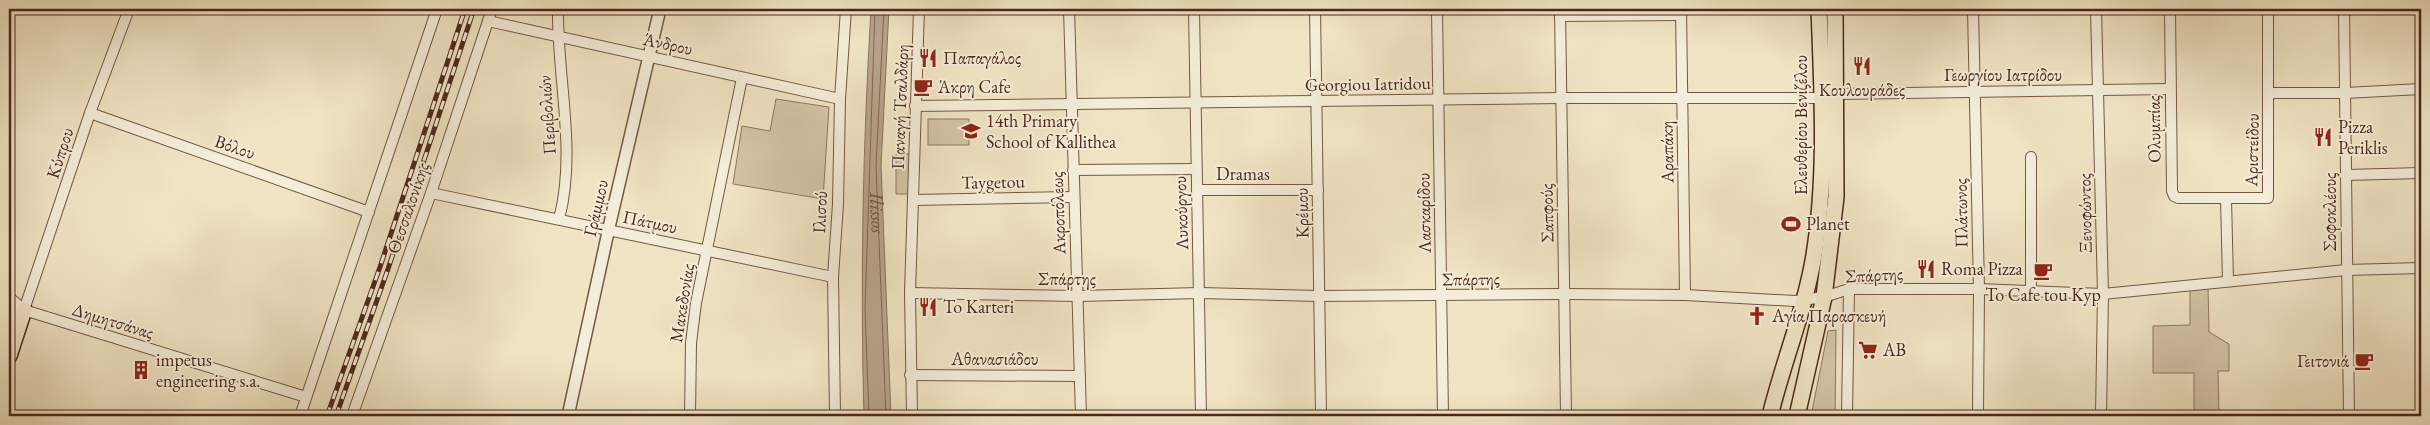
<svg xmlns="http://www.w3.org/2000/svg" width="2430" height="425" font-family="'EB Garamond',serif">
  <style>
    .green { fill: #d4c4a7; stroke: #907661 }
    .water { fill: #b8a48b; stroke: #8c725e }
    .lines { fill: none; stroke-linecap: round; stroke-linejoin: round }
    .shore { stroke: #826653; stroke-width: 1 }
    .minor-casing { stroke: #745745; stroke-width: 12 }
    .tertiary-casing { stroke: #745745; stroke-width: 14 }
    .primary-casing { stroke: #4b281b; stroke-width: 18 }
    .minor { stroke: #f5edd9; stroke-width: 10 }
    .tertiary { stroke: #f5edd9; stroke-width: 11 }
    .primary { stroke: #f0e4c4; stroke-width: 15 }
    .rail-casing { stroke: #4b281b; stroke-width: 5 }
    .rail { stroke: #f5edd9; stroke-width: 3; stroke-dasharray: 9; stroke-linecap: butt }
    .labels { text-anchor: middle; stroke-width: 4; stroke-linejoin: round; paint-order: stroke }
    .street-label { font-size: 18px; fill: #4b281b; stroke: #f5edd9 }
    .poi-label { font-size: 18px; fill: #4b281b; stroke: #f5edd9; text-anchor: start }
    .water-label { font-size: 19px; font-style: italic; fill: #6c4d3d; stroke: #f5edd9 }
  </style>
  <rect width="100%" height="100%" fill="#f0e4c4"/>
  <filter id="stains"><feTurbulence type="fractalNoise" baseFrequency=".004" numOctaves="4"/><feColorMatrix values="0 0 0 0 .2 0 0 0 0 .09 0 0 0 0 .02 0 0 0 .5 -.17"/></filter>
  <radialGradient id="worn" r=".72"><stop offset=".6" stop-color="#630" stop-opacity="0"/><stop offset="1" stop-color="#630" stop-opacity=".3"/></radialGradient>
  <g class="green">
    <polygon points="776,99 829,107 823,199 733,184 742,126 770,131"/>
    <rect x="928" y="119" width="41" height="26"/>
    <polygon points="896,154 912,154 911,194 896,194"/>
    <polygon points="2208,286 2209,332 2229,344 2229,371 2218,371 2219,416 2194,416 2194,373 2153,373 2153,326 2190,325 2190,287"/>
    <polygon points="1836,330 1835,416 1811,416 1828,331"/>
  </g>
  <path class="water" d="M871,9H889L881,166L891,416H864C860,280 863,144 871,9Z"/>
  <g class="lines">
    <g class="shore">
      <path id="s1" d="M884,9L876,166L886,416"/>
      <polyline points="869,416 865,309 875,9"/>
    </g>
    <g class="minor-casing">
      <g id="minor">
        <path d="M558,9C557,78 577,152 559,219"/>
        <polyline points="1069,9 1081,416"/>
        <polyline points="1171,9 1194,9"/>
        <polyline points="1194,9 1201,416"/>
        <polyline points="1315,9 1321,416"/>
        <polyline points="1437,9 1443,416"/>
        <polyline points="1560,9 1566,416"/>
        <polyline points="1681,9 1685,295"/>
        <polyline points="1973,9 1979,289 1978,416"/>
        <polyline points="2096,9 2103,294 2101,416"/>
        <polyline points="2170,9 2172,191 2174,196 2178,198 2268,198 2268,9"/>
        <polyline points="2344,9 2349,416"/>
        <polyline points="1560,16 1681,15"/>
        <polyline points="488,21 840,99"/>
        <polyline points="2269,93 2345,93 2421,89"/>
        <polyline points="1838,94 2169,89"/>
        <polyline points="915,106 1561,98 1821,98"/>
        <polyline points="90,113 369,212"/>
        <polyline points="2031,157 2031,290"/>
        <polyline points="1073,170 1196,169"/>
        <polyline points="2346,175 2421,173"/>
        <polyline points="1197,190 1318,190"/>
        <polyline points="431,193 833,277"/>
        <polyline points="2226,199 2228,281"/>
        <polyline points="913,200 1073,197"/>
        <polyline points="910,293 1078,296 1200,293 1319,296 1565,294 1685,295 1795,301 1824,297 1849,289 1979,289 2103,294 2346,270 2421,268"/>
        <polyline points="9,297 24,310"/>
        <polyline points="9,309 24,310 306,397"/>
        <polyline points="24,310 90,113 129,9"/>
        <polyline points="910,375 1080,376"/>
        <polyline points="300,416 437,9"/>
        <polyline points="352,416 431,193 492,9"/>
        <polyline points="690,416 691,343 696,303 742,78"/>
        <polyline points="835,416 833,277 838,204 840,99 846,9"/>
        <polyline points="912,416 910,293 919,9"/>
        <polyline points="1847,416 1849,289"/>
      </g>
    </g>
    <g class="tertiary-casing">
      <polyline id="tertiary" points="568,416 610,223 660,9"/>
    </g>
    <g class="primary-casing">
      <g id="primary">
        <polyline points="9,356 24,310"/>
        <path d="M1770,416C1783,362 1805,310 1814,255C1827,174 1822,91 1819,9"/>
        <polyline points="1797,416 1824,297 1836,197 1835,9"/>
      </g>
    </g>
    <use href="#minor" class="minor"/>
    <use href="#tertiary" class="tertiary"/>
    <use href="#primary" class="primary"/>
    <g class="rail-casing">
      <g id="rail">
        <polyline points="327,416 380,267 465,9"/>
        <polyline points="336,416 388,269 474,9"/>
      </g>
    </g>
    <use href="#rail" class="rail"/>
  </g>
  <defs>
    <g id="restaurant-bare" transform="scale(1.5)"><path d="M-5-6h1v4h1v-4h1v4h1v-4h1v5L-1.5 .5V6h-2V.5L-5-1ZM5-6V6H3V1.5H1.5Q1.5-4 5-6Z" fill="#8f2418" stroke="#f5edd9" stroke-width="2.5" paint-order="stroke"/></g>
    <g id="cafe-bare" transform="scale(1.5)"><path d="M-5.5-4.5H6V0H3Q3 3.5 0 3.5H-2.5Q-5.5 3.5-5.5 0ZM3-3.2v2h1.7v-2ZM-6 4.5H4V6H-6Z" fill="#8f2418" stroke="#f5edd9" stroke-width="2.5" paint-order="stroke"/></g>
    <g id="school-bare" transform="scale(1.5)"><path d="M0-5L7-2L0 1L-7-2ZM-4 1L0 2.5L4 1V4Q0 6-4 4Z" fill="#8f2418" stroke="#f5edd9" stroke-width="2.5" paint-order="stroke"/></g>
    <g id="stadium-bare" transform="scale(1.5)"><path d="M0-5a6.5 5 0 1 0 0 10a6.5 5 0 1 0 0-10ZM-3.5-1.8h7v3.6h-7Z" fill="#8f2418" stroke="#f5edd9" stroke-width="2.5" paint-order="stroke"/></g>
    <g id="church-bare" transform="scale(1.5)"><path d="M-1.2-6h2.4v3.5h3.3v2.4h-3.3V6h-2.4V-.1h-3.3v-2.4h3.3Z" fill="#8f2418" stroke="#f5edd9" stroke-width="2.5" paint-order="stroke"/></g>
    <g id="supermarket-bare" transform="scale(1.5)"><path d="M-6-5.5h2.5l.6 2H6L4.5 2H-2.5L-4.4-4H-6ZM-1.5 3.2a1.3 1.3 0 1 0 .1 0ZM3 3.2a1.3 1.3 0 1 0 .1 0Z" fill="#8f2418" stroke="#f5edd9" stroke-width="2.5" paint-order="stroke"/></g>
    <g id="building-bare" transform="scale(1.5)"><path d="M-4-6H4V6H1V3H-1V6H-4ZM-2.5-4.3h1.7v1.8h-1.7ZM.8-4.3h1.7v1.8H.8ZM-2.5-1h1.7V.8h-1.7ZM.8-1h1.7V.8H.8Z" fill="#8f2418" stroke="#f5edd9" stroke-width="2.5" paint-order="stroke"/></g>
  </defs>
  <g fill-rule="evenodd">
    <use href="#restaurant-bare" x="928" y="58"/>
    <use href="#restaurant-bare" x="1862" y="66"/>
    <use href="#cafe-bare" x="923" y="87"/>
    <use href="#school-bare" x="971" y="131"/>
    <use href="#restaurant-bare" x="2323" y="137"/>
    <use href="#stadium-bare" x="1791" y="224"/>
    <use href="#restaurant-bare" x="1926" y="269"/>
    <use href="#cafe-bare" x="2043" y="271"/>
    <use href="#restaurant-bare" x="928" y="307"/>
    <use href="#church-bare" x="1757" y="316"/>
    <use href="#supermarket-bare" x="1868" y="350"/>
    <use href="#cafe-bare" x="2364" y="361"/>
    <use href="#building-bare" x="141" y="370"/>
  </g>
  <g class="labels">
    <g class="street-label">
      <text transform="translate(668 44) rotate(12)" y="6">Άνδρου</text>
      <text x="2003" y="81">Γεωργίου Ιατρίδου</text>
      <text transform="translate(1368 84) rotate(-1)" y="6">Georgiou Iatridou</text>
      <text transform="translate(900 107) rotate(-88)" y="6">Παναγή Τσαλδάρη</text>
      <text transform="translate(547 115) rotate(-94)" y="6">Περιβολιών</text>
      <text transform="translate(1801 125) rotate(-90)" y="6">Ελευθερίου Βενιζέλου</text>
      <text transform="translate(2154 129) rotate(-91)" y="6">Ολυμπίας</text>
      <text transform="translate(235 147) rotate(19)" y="6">Βόλου</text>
      <text transform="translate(2252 150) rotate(-89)" y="6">Αριστείδου</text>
      <text transform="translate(1667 152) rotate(-91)" y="6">Αραπάκη</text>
      <text transform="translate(60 153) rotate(-72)" y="6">Κύπρου</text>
      <text x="1243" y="180">Dramas</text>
      <text transform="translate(993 182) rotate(-1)" y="6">Taygetou</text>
      <text transform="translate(408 208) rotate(-71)" y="6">Θεσσαλονίκης</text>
      <text transform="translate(596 208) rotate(-77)" y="6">Γράμμου</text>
      <text transform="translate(820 212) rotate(-87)" y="6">Ιλισού</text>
      <text transform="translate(2330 212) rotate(-90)" y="6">Σοφοκλέους</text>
      <text transform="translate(1058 213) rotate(-92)" y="6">Ακροπόλεως</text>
      <text transform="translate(1181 213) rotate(-92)" y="6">Λυκούργου</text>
      <text transform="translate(1302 213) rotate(-91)" y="6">Κρέμου</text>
      <text transform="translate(1424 213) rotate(-91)" y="6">Λασκαρίδου</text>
      <text transform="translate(1547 213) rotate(-91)" y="6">Σαπφούς</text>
      <text transform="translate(1961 213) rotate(-91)" y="6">Πλάτωνος</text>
      <text transform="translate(2085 213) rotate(-91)" y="6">Ξενοφώντος</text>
      <text transform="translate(650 222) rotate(12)" y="6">Πάτμου</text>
      <text transform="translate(1874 275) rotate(-3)" y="6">Σπάρτης</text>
      <text x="1067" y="285">Σπάρτης</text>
      <text transform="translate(1471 279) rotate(-1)" y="6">Σπάρτης</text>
      <text transform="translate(682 303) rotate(-81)" y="6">Μακεδονίας</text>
      <text transform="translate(113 321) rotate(17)" y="6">Δημητσάνας</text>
      <text x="995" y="365">Αθανασιάδου</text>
    </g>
    <g class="poi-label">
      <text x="943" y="64">Παπαγάλος</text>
      <text x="938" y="93">Άκρη Cafe</text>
      <text x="1862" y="96" text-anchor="middle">Κουλουράδες</text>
      <text x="986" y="127">14th Primary<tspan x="986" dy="21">School of Kallithea</tspan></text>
      <text x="2338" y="133">Pizza<tspan x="2338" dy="21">Periklis</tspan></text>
      <text x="1806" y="230">Planet</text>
      <text x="1941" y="275">Roma Pizza</text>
      <text x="2043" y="301" text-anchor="middle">To Cafe tou Kyp</text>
      <text x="943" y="313">To Karteri</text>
      <text x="1772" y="322">Αγία Παρασκευή</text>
      <text x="1883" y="356">AB</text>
      <text x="156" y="366">impetus<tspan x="156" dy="21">engineering s.a.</tspan></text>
      <text x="2349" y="367" text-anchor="end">Γειτονιά</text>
    </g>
    <g class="water-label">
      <text dy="7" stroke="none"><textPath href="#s1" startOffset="204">Ilissos</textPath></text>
    </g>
  </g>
  <rect width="2430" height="425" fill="none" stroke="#f0e4c4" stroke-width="30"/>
  <rect x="10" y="10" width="2410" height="405" fill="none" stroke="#4b281b" stroke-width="2.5"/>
  <rect x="15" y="15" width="2400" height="395" fill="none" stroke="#4b281b"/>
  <rect width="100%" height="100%" filter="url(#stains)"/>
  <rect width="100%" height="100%" fill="url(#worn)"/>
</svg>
